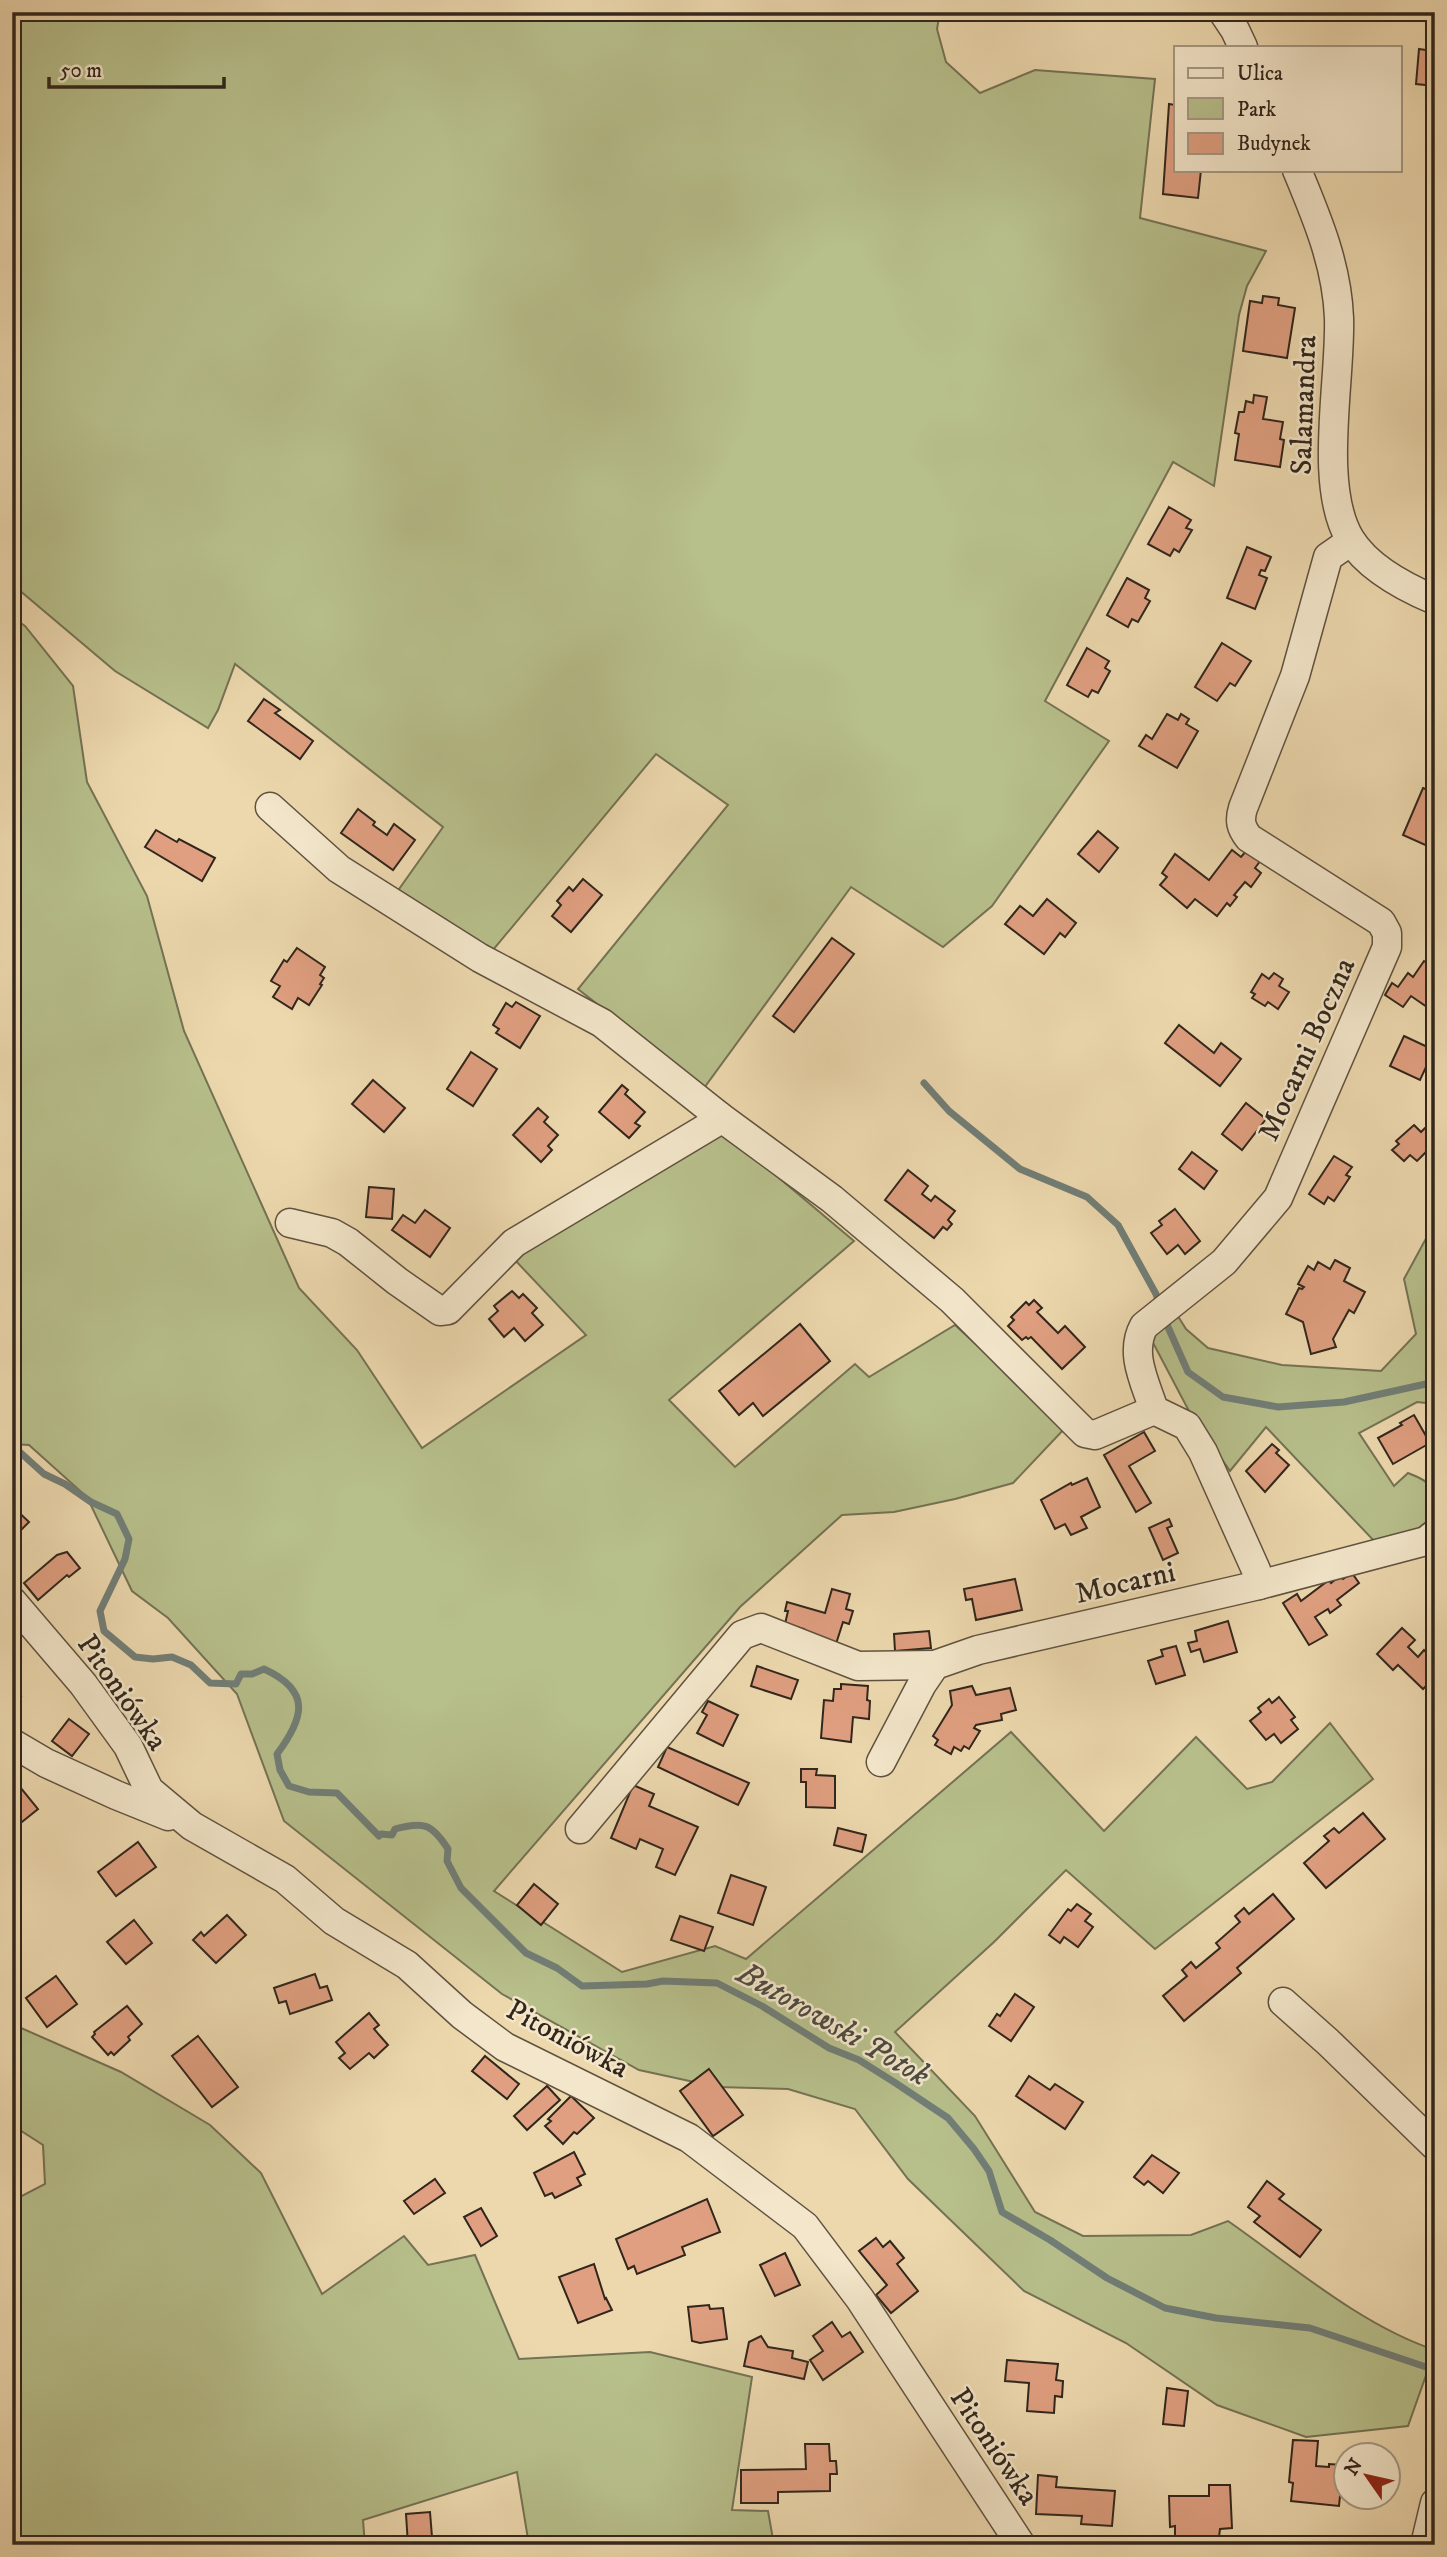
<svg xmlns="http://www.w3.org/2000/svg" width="1447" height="2557" font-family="'IM FELL DW Pica',serif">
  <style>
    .green { fill: #b7bf8b; stroke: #747254; stroke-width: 2 }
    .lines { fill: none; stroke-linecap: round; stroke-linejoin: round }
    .stream { stroke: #717e77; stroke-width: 7 }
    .building { fill: #df9f80; stroke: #31261c; stroke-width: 2 }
    .minor-casing { stroke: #605240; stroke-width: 31 }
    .minor { stroke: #f3e6ca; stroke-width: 28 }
    .labels { text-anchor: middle; stroke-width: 5; stroke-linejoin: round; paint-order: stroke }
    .street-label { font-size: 30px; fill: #31261c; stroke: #f3e6ca }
    .water-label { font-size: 32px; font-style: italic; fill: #4c4a42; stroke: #f3e6ca }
  </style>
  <rect width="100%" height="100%" fill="#edd8ae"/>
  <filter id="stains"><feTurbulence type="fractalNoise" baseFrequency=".00286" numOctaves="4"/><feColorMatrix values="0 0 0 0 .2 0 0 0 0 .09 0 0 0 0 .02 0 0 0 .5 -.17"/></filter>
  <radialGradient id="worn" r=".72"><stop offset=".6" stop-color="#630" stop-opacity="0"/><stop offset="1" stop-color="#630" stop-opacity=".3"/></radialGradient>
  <g class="green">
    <polygon points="12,12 940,12 937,29 946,62 980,93 1035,70 1155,79 1140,218 1266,251 1247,286 1239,315 1214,486 1173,462 1045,701 1109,741 992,906 943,947 851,887 704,1088 578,989 728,805 656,754 493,950 397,892 443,827 235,664 218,710 208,728 115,671 12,584"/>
    <path d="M12,617L25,626L73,686L87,782L147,896L184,1031L299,1288L357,1350L422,1448L586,1335L513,1258L722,1130L854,1241L669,1400L735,1467L855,1364L869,1377L955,1325L1066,1427L1013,1483L955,1499L894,1512L842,1515L740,1607L494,1891L622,1972L715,1946L746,1959L1011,1732L1104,1831L1196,1737L1247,1789L1272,1782L1330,1723L1373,1779L1155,1949L1066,1870L994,1942L895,2032L975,2116L1035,2212L1083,2236L1191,2235L1228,2221C1291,2265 1362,2326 1435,2350L1408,2426L1306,2437L1217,2405L1126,2343L1024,2291L908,2179L855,2109L788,2089L717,2087L639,2070L502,1994L284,1821L237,1694L168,1618L132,1591L87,1497L29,1445L12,1444Z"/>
    <path d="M1435,1222V1404L1417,1402L1359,1433L1394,1486L1408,1473C1434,1483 1435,1487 1435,1515L1411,1534L1376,1543L1266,1427L1230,1471L1190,1413L1150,1337L1176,1313L1186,1329L1208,1348L1282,1365L1381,1371L1416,1334L1404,1279Z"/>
    <polygon points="12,2024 121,2072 210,2125 261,2173 322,2294 404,2236 428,2265 475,2255 519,2359 650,2352 752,2377 732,2510 768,2511 774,2545 529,2545 517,2472 363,2520 365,2545 12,2545 12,2201 45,2184 43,2145 12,2125"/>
  </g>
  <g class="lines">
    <g class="stream">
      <polyline points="924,1083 949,1111 1020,1169 1087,1197 1118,1225 1156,1294 1160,1307"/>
      <polyline points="1164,1318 1188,1372 1223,1397 1278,1407 1344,1402 1435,1382"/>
      <path d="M12,1445L44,1474L65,1484L91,1502L117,1514L129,1539L125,1559L100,1611L104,1631L135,1657L153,1659L172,1657L191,1665L210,1683L236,1684L241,1674H252L264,1669C312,1691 304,1718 277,1754L280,1770L289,1786L309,1792L337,1793L379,1836L381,1834L392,1835L395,1829C424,1821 432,1824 448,1849L447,1861L461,1888L526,1953L557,1968L582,1986L647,1984L663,1981L717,1983L762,2006L829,2048L859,2060L894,2082L948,2118L974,2149L989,2171L1002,2212L1050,2240L1107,2278L1165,2308L1216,2318L1310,2328L1435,2370"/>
    </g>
  </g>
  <g class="building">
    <polygon points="1419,49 1434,51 1432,65 1435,66 1435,86 1416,84"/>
    <polygon points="1169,104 1176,105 1176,170 1201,170 1198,198 1163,194"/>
    <polygon points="1263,296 1279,298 1278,305 1295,308 1287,358 1243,351 1250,301 1262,303"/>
    <polygon points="1254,395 1267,397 1263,419 1283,422 1280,439 1284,440 1280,467 1235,460 1239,434 1235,433 1239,412 1244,412 1246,401 1253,403"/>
    <polygon points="1169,507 1191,520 1186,528 1192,530 1179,552 1174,549 1170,556 1148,544"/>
    <polygon points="1247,547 1271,557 1265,571 1261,570 1259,575 1267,578 1255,609 1227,598"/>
    <polygon points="1127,578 1149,590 1145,598 1150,601 1138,622 1132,619 1128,627 1107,615"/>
    <polygon points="1222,643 1251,661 1235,686 1230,683 1217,701 1195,687"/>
    <polygon points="1087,648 1109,661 1105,668 1110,671 1098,693 1092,690 1088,697 1067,685"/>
    <polygon points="264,699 280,710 275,713 313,741 300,759 248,721"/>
    <polygon points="1167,714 1178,720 1181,714 1189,719 1186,724 1198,731 1177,768 1139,746 1146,735 1152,739"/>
    <polygon points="1423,788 1435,793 1435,842 1432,848 1403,835"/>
    <polygon points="358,809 375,822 373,825 387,835 394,824 415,840 393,870 341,833"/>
    <polygon points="156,830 177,842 179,839 215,858 202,881 145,847"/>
    <polygon points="1098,831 1118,848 1099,872 1078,854"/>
    <polygon points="1248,849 1261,860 1255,868 1261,873 1251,887 1245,882 1234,895 1237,897 1230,906 1227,903 1217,916 1195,899 1187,908 1160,885 1167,877 1162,873 1175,854 1209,880 1232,850 1241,857"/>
    <polygon points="583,879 602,895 571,932 552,916 561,905 557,901 569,887 573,891"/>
    <polygon points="1047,899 1076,923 1065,937 1060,933 1044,954 1005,924 1020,906 1033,916"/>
    <polygon points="832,938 854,954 794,1032 773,1016"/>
    <polygon points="297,948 325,967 320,975 324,978 320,984 322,985 309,1005 298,998 292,1009 273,997 280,986 271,981 284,960 287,962"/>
    <polygon points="1424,961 1435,968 1435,1002 1430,1009 1411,996 1403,1007 1385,995 1392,983 1398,987 1408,973 1413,977"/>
    <polygon points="1274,973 1283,979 1279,986 1289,992 1278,1009 1268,1002 1265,1006 1252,998 1255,994 1251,992 1262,974 1269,979"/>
    <polygon points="516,1002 540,1016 520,1048 496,1033 499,1029 493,1025 506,1003 512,1007"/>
    <polygon points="1179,1025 1214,1053 1221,1043 1241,1059 1220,1086 1165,1043"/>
    <polygon points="1404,1036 1434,1050 1420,1080 1390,1066"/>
    <polygon points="471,1052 497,1069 473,1106 447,1089"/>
    <polygon points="373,1080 405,1108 384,1132 352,1104"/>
    <polygon points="622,1085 628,1090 625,1094 645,1112 635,1123 640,1126 629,1138 599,1112"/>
    <polygon points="1246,1103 1266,1119 1242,1150 1222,1134"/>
    <polygon points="538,1108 548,1117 544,1122 558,1135 548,1146 552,1150 541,1162 513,1135"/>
    <polygon points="1414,1125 1421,1132 1428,1125 1435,1131 1435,1163 1425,1153 1417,1161 1410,1155 1404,1161 1392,1150 1399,1144 1396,1141"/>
    <polygon points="1192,1152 1217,1171 1204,1189 1179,1169"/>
    <polygon points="1334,1156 1352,1167 1346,1175 1350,1177 1334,1201 1328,1197 1324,1204 1309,1194"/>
    <polygon points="908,1170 928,1186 922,1194 931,1201 935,1196 955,1211 948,1220 952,1224 947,1230 943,1227 934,1238 885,1200"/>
    <polygon points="369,1187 394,1189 392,1219 366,1217"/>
    <polygon points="1175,1209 1200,1241 1185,1254 1178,1245 1167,1254 1151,1233 1162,1225 1159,1221"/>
    <polygon points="425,1210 450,1228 430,1257 392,1230 403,1215 415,1223"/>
    <polygon points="1335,1260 1350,1268 1344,1281 1365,1292 1354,1313 1349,1310 1333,1339 1336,1347 1311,1354 1303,1322 1286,1314 1299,1288 1302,1289 1304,1287 1298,1284 1308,1266 1314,1270 1318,1262 1330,1269"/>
    <polygon points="512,1291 519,1298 523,1294 537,1308 532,1313 543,1325 525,1341 514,1328 504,1337 489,1319 498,1311 494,1306"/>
    <polygon points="1034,1300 1042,1308 1037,1312 1058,1333 1065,1326 1085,1347 1062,1369 1031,1337 1028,1339 1026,1337 1022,1340 1008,1326 1014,1320 1011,1317 1026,1302 1029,1305"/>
    <polygon points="800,1324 830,1361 763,1416 753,1403 739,1415 719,1391"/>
    <polygon points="1414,1415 1430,1443 1393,1464 1378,1438 1402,1425 1400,1423"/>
    <polygon points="1144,1432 1155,1451 1129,1466 1151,1503 1136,1512 1104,1455"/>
    <polygon points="1272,1444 1279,1450 1276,1453 1289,1465 1265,1492 1246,1471"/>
    <polygon points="1087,1478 1100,1507 1081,1517 1087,1528 1071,1535 1065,1524 1055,1529 1041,1500 1071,1483 1072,1485"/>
    <polygon points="12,1506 29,1522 12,1539"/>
    <polygon points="1169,1519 1172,1526 1167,1528 1178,1553 1163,1560 1149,1528"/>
    <polygon points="67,1552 80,1568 69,1577 67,1575 38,1600 24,1583 57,1555"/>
    <polygon points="1352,1573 1359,1583 1337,1600 1341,1605 1330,1613 1328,1609 1315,1617 1327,1635 1309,1645 1283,1603 1297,1594 1301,1601 1329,1580 1331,1583 1340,1576 1343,1579"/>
    <polygon points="1015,1579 1022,1610 976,1620 972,1599 966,1600 964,1589"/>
    <polygon points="832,1589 850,1594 846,1609 853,1611 849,1624 843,1622 835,1647 802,1638 804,1629 785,1624 788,1611 785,1611 787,1602 825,1613"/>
    <polygon points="1228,1621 1237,1652 1204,1662 1200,1649 1191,1652 1188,1643 1197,1641 1195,1631"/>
    <polygon points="1402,1628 1415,1640 1408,1647 1418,1657 1424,1650 1435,1661 1435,1677 1423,1689 1398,1665 1393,1670 1377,1654"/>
    <polygon points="929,1631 931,1648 895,1651 894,1634"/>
    <polygon points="1176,1646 1185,1675 1156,1684 1148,1661 1163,1656 1161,1650"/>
    <polygon points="757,1666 798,1680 791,1699 751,1686"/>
    <polygon points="841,1684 868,1686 867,1700 870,1701 869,1719 853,1717 851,1742 821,1738 824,1700 833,1701 834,1689 841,1689"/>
    <polygon points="972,1686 976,1695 1010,1688 1016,1710 1001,1714 1002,1720 976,1725 974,1728 980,1731 969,1749 964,1746 961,1751 954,1747 951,1754 935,1745 938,1740 933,1736 952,1705 950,1691"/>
    <polygon points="12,1691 21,1697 12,1709"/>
    <polygon points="1279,1697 1295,1717 1291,1720 1298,1729 1281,1743 1274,1734 1266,1740 1250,1721 1261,1712 1258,1708 1269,1699 1272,1703"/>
    <polygon points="708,1701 738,1715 723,1746 697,1733 707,1715 702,1712"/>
    <polygon points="69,1719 89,1734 72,1756 52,1741"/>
    <polygon points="667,1747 749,1783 738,1805 658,1767"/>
    <polygon points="801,1769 817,1769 816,1775 835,1776 835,1808 806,1807 806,1782 801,1782"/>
    <polygon points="12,1782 14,1784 16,1782 38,1809 12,1830"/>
    <polygon points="633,1785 654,1794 649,1806 698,1827 675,1875 656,1867 663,1849 640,1839 636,1849 611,1838"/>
    <polygon points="1363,1813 1385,1839 1326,1888 1304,1863 1329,1841 1324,1836 1334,1828 1339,1833"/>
    <polygon points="838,1828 866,1835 862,1852 834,1845"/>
    <polygon points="138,1842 156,1867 116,1896 98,1872"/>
    <polygon points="731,1875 766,1887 753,1925 718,1913"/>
    <polygon points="534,1884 558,1904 541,1925 517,1905"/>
    <polygon points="1273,1894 1294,1919 1237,1968 1241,1973 1184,2021 1163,1996 1187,1976 1182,1970 1191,1962 1196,1968 1220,1948 1216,1943 1240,1922 1235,1916 1244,1908 1249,1914"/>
    <polygon points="1077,1904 1091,1914 1085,1921 1093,1927 1078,1947 1064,1937 1060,1943 1049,1935 1068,1909 1071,1911"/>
    <polygon points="227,1915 246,1935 216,1963 193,1940 201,1932 204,1936"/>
    <polygon points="680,1916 713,1927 704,1951 671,1940"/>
    <polygon points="134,1920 152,1943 126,1964 107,1942"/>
    <polygon points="315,1974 320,1988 327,1986 332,2000 290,2014 286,2001 279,2003 274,1988"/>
    <polygon points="56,1976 77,2004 47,2027 26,1998"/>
    <polygon points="1015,1994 1034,2007 1011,2041 989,2026 997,2014 1000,2016"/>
    <polygon points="127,2006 142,2024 128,2037 130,2040 114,2055 111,2052 108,2055 92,2037 95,2034 94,2032"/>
    <polygon points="369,2013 379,2025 374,2029 388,2045 374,2058 369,2053 350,2069 339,2058 345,2053 336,2042"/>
    <polygon points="198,2036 238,2087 212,2107 172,2056"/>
    <polygon points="485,2056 519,2084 507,2099 472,2071"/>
    <polygon points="709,2069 743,2115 713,2136 680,2091"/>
    <polygon points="1029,2076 1050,2090 1055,2084 1083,2102 1065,2129 1016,2096"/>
    <polygon points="547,2086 560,2100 527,2130 514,2116"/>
    <polygon points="571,2096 594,2118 577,2134 574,2132 563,2144 545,2126 551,2121 548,2119"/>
    <polygon points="574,2152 585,2174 577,2178 581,2185 555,2198 552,2193 545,2196 534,2173"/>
    <polygon points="1152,2155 1179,2173 1163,2193 1148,2181 1144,2185 1134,2177"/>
    <polygon points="435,2179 445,2193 414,2214 404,2201"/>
    <polygon points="1267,2181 1284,2194 1279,2199 1321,2230 1300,2257 1254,2222 1260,2216 1248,2207"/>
    <polygon points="707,2199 720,2232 682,2247 685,2255 637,2274 634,2266 628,2269 616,2239"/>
    <polygon points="481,2208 497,2236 481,2246 464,2217"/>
    <polygon points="876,2238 883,2247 890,2241 904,2258 897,2264 918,2291 891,2313 876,2295 887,2285 859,2251"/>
    <polygon points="785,2253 800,2285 775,2296 760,2265"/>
    <polygon points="594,2264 605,2299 606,2298 612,2310 578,2323 559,2277"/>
    <polygon points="709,2305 710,2309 723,2308 727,2339 700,2343 692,2341 688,2307"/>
    <polygon points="832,2322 842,2337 850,2332 863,2352 823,2380 810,2360 823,2351 813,2336"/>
    <polygon points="761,2336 768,2347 793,2351 792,2358 808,2362 804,2379 744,2366 749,2342"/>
    <polygon points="1007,2360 1058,2364 1056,2380 1063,2381 1062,2397 1055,2396 1054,2413 1027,2411 1029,2383 1005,2381"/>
    <polygon points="1167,2388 1188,2391 1184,2426 1163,2424"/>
    <polygon points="1293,2440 1318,2441 1316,2466 1329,2467 1329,2464 1343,2465 1339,2506 1291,2501 1293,2483 1289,2482"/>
    <polygon points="805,2444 829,2444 830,2461 836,2461 837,2474 830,2474 830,2491 778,2492 778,2503 741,2503 741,2470 806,2469"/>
    <polygon points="1038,2475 1057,2477 1056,2487 1115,2491 1112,2526 1081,2524 1082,2516 1036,2514"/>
    <polygon points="1209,2485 1230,2485 1232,2528 1220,2529 1218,2545 1182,2545 1182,2540 1175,2540 1175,2526 1170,2527 1169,2496 1209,2496"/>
    <polygon points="430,2512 432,2537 438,2536 439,2545 408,2545 406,2514"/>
  </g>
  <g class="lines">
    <g class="minor-casing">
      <g id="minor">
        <polyline points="1223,12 1235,30 1243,47"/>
        <path d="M1297,170C1317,218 1337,265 1339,318C1341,381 1318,485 1350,539C1368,568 1404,587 1435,600"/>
        <polyline points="270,807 339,869 480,958 602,1023 719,1116 832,1199 952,1300 1085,1433 1095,1435 1154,1410"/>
        <polyline points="290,1223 332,1233 348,1242 397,1281 440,1311 448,1310 514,1243 713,1124 719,1116"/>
        <path d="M1259,1585L1256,1570L1203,1452L1187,1426L1154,1410C1145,1382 1129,1353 1144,1326L1224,1262L1278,1198L1387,947V933L1381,922L1249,838C1241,828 1239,821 1243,808L1295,676L1328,557L1351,541"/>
        <polyline points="12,1601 83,1684 128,1746 149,1790 192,1826 285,1879 334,1921 407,1965 462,2015 505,2047 689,2138 805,2226 860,2299 1021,2545"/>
        <polyline points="12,1743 46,1763 116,1795 168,1816"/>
        <polyline points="881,1762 922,1684 935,1665 978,1650 1259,1585 1426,1541 1435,1534"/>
        <polyline points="580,1829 742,1635 761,1628 858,1666 935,1665"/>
        <polyline points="1283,2002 1328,2042 1435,2146"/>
        <polyline points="1425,2545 1435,2503"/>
      </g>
    </g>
    <use href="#minor" class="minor"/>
  </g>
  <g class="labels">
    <g class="street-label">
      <text transform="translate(1303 405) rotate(-88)" y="10">Salamandra</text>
      <text transform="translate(1306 1049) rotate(-66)" y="10">Mocarni Boczna</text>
      <text transform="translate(1125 1582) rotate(-13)" y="10">Mocarni</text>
      <text transform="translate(123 1692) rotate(55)" y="10">Pitoniówka</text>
      <text transform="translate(568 2038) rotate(28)" y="10">Pitoniówka</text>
      <text transform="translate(995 2446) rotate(56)" y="10">Pitoniówka</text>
    </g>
    <g class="water-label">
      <text transform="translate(834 2023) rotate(30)" y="11">Butorowski Potok</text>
    </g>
  </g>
  <rect width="1447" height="2557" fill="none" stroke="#edd8ae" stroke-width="42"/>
  <rect x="14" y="14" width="1419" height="2529" fill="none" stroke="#31261c" stroke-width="3.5"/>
  <rect x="21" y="21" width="1405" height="2515" fill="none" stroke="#31261c" stroke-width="2"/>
  <rect x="1174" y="46" width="228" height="126" fill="#f3e6ca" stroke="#a59984" stroke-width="2"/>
  <rect x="1188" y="68" width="35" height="10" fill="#f3e6ca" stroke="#a59984" stroke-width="2"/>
  <text x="1237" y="80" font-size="21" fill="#31261c">Ulica</text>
  <rect x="1188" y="98" width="35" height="21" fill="#b7bf8b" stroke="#a59984" stroke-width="2"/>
  <text x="1237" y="116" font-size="21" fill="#31261c">Park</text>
  <rect x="1188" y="133" width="35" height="21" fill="#df9f80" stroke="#a59984" stroke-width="2"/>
  <text x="1237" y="150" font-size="21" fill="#31261c">Budynek</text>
  <g transform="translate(1367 2476) rotate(304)"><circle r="33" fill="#f3e6ca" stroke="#a59984" stroke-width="2"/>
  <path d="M0-5L12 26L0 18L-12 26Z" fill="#8f2418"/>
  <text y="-10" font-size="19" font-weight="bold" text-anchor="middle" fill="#31261c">N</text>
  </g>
  <path d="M49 77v10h175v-10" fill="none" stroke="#31261c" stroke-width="3.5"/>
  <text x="60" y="77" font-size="21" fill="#31261c" stroke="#f3e6ca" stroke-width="5" paint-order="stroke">50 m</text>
  <rect width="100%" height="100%" filter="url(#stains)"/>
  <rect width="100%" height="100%" fill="url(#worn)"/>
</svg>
